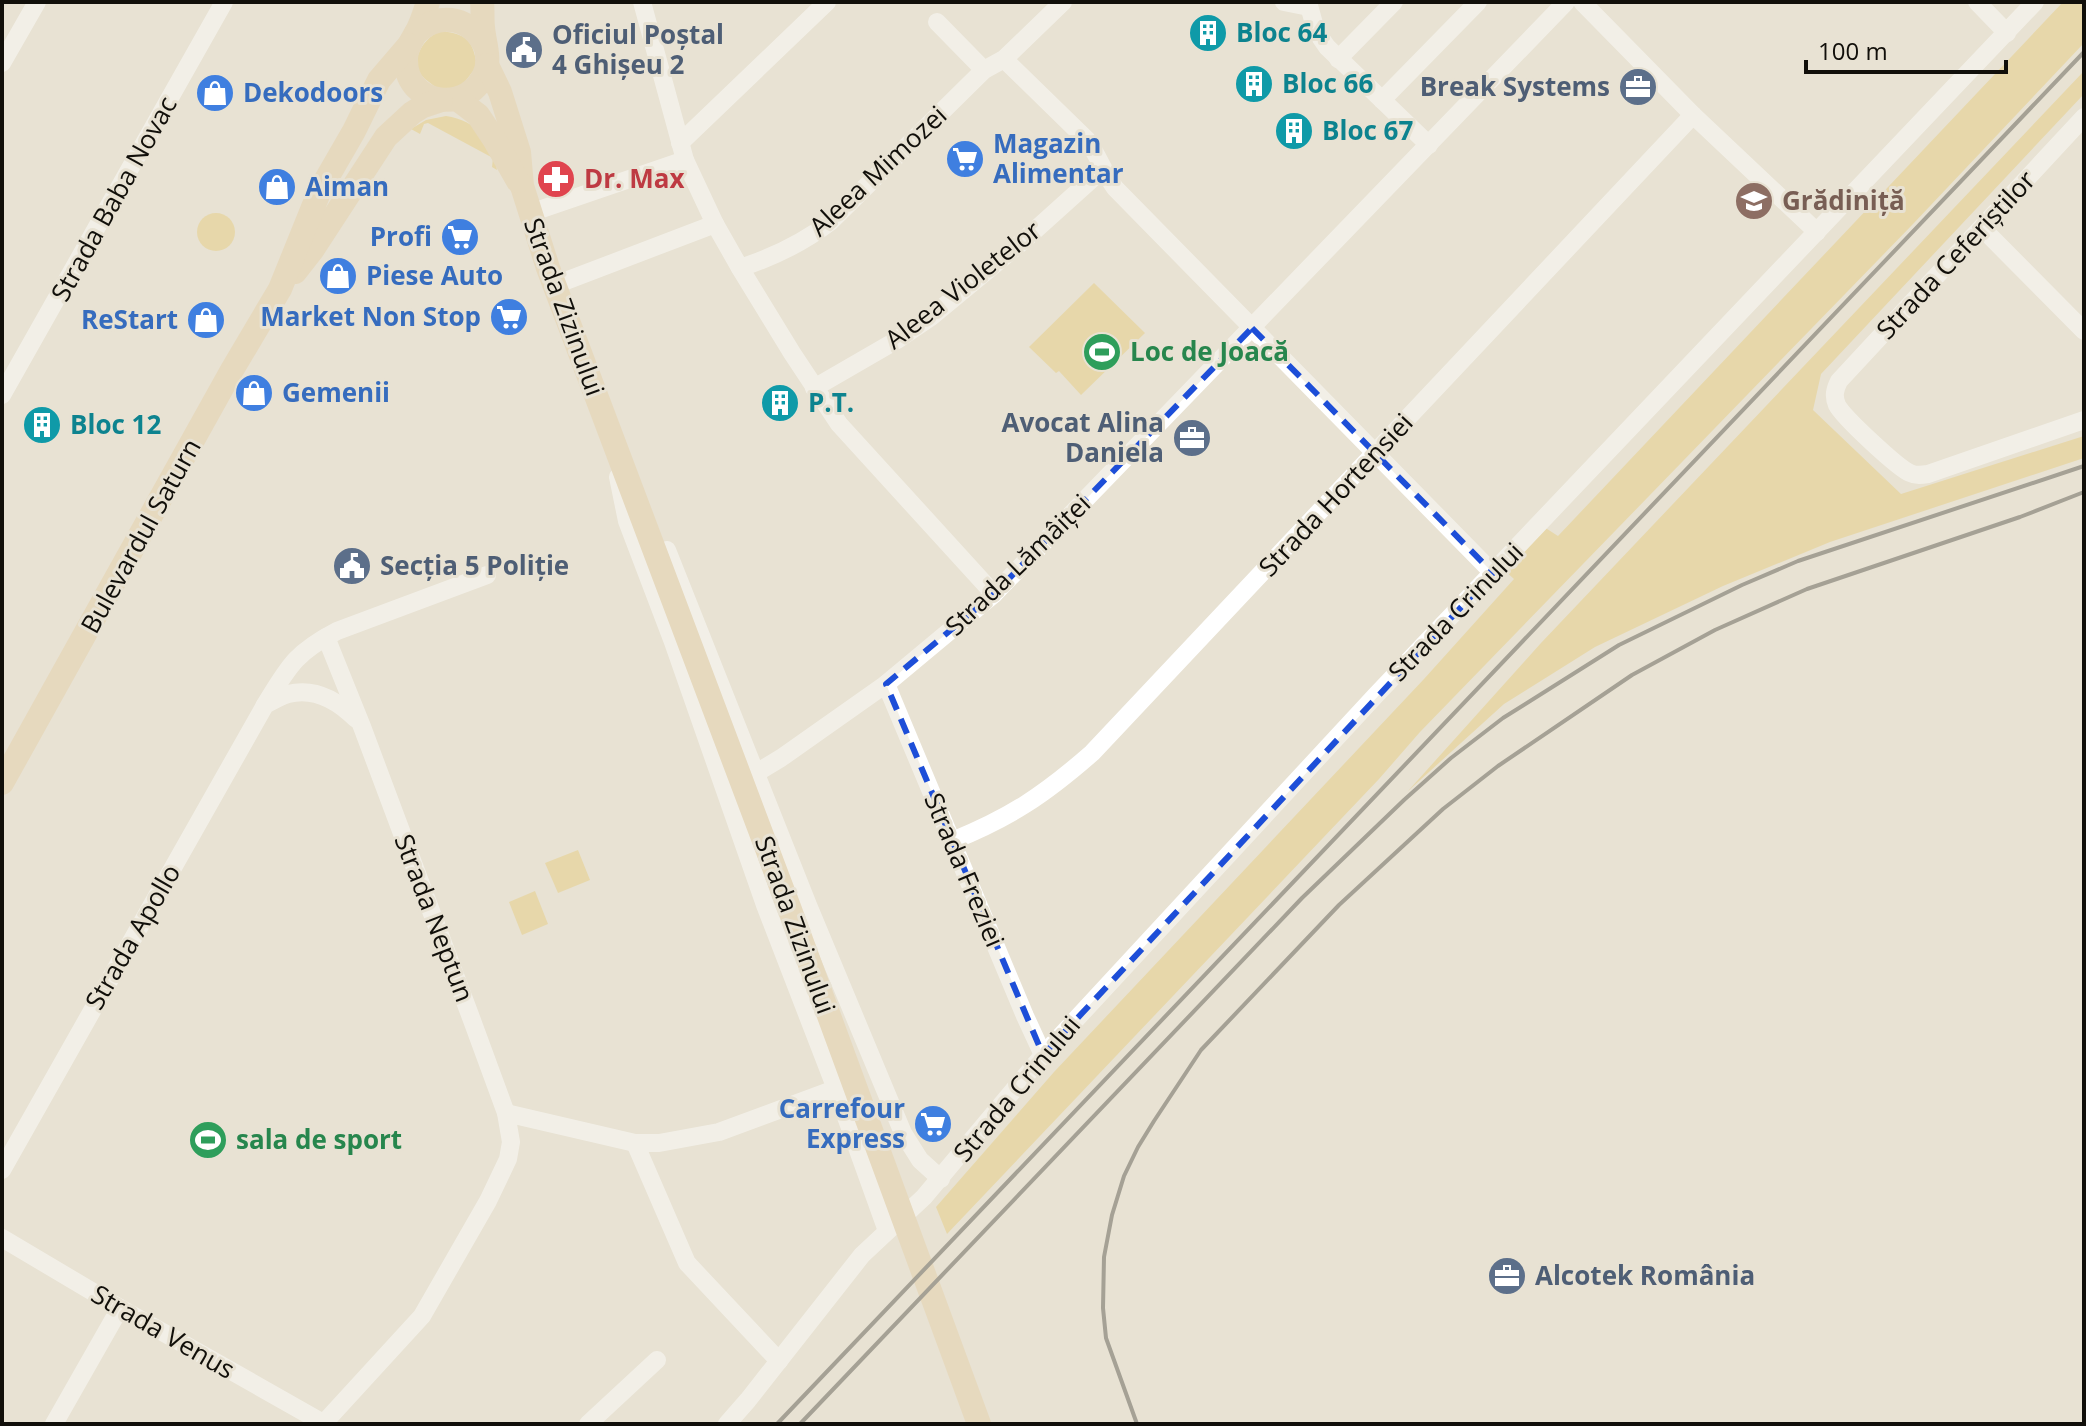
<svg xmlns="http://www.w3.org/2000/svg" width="2086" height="1426" font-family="'Open Sans',sans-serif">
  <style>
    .green { fill: #e6cb78 }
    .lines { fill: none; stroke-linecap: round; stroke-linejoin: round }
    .minor { stroke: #fff; stroke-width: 18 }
    .major { stroke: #e5cea4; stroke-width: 24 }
    .rail { stroke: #555249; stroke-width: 4 }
    .marked { fill: none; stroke: #1d4ed8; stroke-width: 6; stroke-dasharray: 16 10; stroke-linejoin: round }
    .labels { text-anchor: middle; stroke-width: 6; stroke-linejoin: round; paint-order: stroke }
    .culture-label { font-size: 26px; font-weight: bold; fill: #0d838f; stroke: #e8e2d3; text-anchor: start }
    .service-label { font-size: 26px; font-weight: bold; fill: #4e5e75; stroke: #e8e2d3; text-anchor: start }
    .shop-label { font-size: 26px; font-weight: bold; fill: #366cbe; stroke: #e8e2d3; text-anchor: start }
    .street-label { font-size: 26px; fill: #110f0a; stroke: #e8e2d3 }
    .health-label { font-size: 26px; font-weight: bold; fill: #be3a42; stroke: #e8e2d3; text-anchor: start }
    .education-label { font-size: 26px; font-weight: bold; fill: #785e54; stroke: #e8e2d3; text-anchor: start }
    .leisure-label { font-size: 26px; font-weight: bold; fill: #27864d; stroke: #e8e2d3; text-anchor: start }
  </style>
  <rect width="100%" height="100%" fill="#e8e2d3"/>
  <g class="green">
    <polygon points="2063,2 2084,2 2084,43 1913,224 1420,732 1379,779 947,1234 936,1207 1054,1072 1424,679 1514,579 1504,570 1544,527 1558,536"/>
    <path d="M440,31C467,34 473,40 477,66L460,88C454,89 445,91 440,89C436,88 433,85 429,82C406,67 420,40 440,31Z"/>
    <polygon points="2084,71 2084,94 1821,374 1813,410 1901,494 2084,436 2084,458 1830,542 1723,586 1595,647 1504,704 1408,791 1541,643"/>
    <path d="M446,116C477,121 493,140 497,170L492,167L493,158L428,123L424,124L420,134L411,129L426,120Z"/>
    <circle cx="216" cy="232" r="19"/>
    <polygon points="1094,283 1145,333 1081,395 1059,371 1056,373 1029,347"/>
    <polygon points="578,850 590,880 558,893 545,863"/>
    <polygon points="535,891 548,924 522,935 509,902"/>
  </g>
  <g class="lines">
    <g class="minor">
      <polyline points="642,2 685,160 715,224 740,268 792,353 839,424 994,594"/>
      <polyline points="1284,2 1309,7"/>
      <polyline points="1308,2 1316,31 1327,47 1429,145"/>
      <polyline points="1582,2 1693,115 1817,232"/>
      <polyline points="1977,2 2007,33"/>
      <polyline points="937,22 984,70"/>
      <path d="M1004,59L1087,140C1098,155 1104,173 1115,188L1493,573"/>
      <polyline points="1338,59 1394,2"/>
      <polyline points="2,63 37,2"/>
      <polyline points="1382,100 1478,2"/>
      <path d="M2084,117L1839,381C1835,389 1833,396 1837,405C1843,417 1898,468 1910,473C1916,476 1922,475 1928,474L2084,420"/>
      <polyline points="680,143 827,2"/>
      <polyline points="530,213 685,160"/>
      <polyline points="1982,228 2084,331"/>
      <path d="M740,268C773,257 803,243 830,222L984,70L1004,59L1063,2"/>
      <polyline points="555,285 715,224"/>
      <polyline points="814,388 897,340 931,317 1023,241 1103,169"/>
      <polyline points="2,395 224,2"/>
      <polyline points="618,477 627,521 673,642 765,905 836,1089 887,1231"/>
      <polyline points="667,550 808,905 903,1133 920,1160 941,1179"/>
      <polyline points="886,684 1025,1016 1043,1055"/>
      <path d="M265,705C289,666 295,653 337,631L487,575"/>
      <polyline points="756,773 781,758 886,684 994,594 1566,2"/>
      <path d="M952,841C1011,817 1044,795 1092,753L1693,115"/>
      <polyline points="506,1113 635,1143 659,1143 719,1132 846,1085"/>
      <polyline points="635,1143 687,1263 779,1361"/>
      <path d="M2,1170L265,705C272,701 281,696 288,694C315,687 338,701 356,719"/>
      <polyline points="2,1238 120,1308 325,1424"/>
      <polyline points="54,1424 120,1308"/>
      <polyline points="323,1424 422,1316 488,1201 508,1159 511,1142 506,1113 473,1023 361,724 326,637"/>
      <polyline points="588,1424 657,1360"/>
      <polyline points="727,1424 748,1400 862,1255 924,1197 1043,1055 1376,695 2035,2"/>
    </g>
    <g class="major">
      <path d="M428,2C425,11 422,22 417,31C412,40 406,48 406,59C405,107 471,115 486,70C490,56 484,41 483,27C482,19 483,10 482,2"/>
      <path d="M416,33C441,10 472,18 486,48"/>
      <polyline points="487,65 500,92 519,152 522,186 548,268 789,907 979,1424"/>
      <polyline points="457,99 478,115 494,139 518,181"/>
      <polyline points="295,272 313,249 386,137 412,113 423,106 441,100"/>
      <polyline points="2,783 232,370 280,289 320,190 354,131 379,80 409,45"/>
    </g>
    <g class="rail">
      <polyline points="777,1424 2084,52"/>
      <polyline points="800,1424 1302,898 1404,800 1451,758 1503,718 1619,645 1742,585 1798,561 2084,466"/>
      <polyline points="1137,1424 1106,1338 1103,1308 1104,1257 1112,1215 1124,1176 1138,1147 1154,1121 1201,1050 1339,905 1443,809 1498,766 1632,675 1715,630 1807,589 2020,517 2084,492"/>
    </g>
  </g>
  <path d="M0 0H2086V1426H0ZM1252,328L1493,573L1043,1055L886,684L994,594Z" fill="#e8e2d3" fill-opacity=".55" fill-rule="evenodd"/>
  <path class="marked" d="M1252,328L1493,573L1043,1055L886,684L994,594Z"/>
  <defs>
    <g id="building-disc" transform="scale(2)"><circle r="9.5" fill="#0f9aa8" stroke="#e8e2d3"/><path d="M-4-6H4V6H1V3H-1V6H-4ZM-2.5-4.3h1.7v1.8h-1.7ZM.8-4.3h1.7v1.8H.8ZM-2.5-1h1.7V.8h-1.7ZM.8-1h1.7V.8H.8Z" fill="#fff"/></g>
    <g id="civic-disc" transform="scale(2)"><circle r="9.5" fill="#5c6f8a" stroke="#e8e2d3"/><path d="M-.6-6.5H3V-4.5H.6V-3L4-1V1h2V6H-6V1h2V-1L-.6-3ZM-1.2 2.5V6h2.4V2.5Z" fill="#fff"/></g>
    <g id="office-disc" transform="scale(2)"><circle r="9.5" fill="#5c6f8a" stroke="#e8e2d3"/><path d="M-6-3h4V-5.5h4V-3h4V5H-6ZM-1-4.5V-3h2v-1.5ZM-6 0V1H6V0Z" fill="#fff"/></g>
    <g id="shop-disc" transform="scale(2)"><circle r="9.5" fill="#3f7fe0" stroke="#e8e2d3"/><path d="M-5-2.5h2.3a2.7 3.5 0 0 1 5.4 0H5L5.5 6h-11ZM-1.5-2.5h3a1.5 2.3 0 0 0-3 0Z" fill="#fff"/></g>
    <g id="supermarket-disc" transform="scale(2)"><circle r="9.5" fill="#3f7fe0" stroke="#e8e2d3"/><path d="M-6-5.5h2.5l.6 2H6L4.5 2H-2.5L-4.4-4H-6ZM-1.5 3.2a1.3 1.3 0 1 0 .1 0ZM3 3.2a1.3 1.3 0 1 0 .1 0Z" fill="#fff"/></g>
    <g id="pharmacy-disc" transform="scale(2)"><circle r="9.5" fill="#e0444e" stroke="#e8e2d3"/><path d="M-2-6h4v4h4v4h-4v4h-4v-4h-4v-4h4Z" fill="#fff"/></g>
    <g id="school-disc" transform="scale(2)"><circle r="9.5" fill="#8d6e63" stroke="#e8e2d3"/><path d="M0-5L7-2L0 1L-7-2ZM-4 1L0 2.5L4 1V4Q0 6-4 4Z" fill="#fff"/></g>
    <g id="stadium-disc" transform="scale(2)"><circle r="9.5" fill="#2e9e5b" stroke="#e8e2d3"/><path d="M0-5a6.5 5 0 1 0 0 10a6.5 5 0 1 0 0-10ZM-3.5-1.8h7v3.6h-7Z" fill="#fff"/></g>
  </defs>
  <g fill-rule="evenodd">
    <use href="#building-disc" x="1208" y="33"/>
    <use href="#civic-disc" x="524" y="50"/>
    <use href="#building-disc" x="1254" y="84"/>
    <use href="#office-disc" x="1638" y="87"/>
    <use href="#shop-disc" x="215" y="93"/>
    <use href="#building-disc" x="1294" y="131"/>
    <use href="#supermarket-disc" x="965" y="159"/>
    <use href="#pharmacy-disc" x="556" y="179"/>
    <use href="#shop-disc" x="277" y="187"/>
    <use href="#school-disc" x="1754" y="201"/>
    <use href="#supermarket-disc" x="460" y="237"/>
    <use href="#shop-disc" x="338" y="276"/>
    <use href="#supermarket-disc" x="509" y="317"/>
    <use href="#shop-disc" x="206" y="320"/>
    <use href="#stadium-disc" x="1102" y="352"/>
    <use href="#shop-disc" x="254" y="393"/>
    <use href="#building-disc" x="780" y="403"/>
    <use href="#building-disc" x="42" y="425"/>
    <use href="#office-disc" x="1192" y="438"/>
    <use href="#civic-disc" x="352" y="566"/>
    <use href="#supermarket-disc" x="933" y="1124"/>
    <use href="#stadium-disc" x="208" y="1140"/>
    <use href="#office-disc" x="1507" y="1276"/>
  </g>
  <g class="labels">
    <g class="culture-label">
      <text x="1236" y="42">Bloc 64</text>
      <text x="1282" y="93">Bloc 66</text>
      <text x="1322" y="140">Bloc 67</text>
      <text x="808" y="412">P.T.</text>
      <text x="70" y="434">Bloc 12</text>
    </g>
    <g class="service-label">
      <text x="552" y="44">Oficiul Poștal<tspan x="552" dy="30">4 Ghișeu 2</tspan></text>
      <text x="1610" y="96" text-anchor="end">Break Systems</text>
      <text x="1164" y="432" text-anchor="end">Avocat Alina<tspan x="1164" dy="30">Daniela</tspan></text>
      <text x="380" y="575">Secția 5 Poliție</text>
      <text x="1535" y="1285">Alcotek România</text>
    </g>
    <g class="shop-label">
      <text x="243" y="102">Dekodoors</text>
      <text x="993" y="153">Magazin<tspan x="993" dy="30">Alimentar</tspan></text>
      <text x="305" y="196">Aiman</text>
      <text x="432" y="246" text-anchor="end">Profi</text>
      <text x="366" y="285">Piese Auto</text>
      <text x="481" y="326" text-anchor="end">Market Non Stop</text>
      <text x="178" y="329" text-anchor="end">ReStart</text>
      <text x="282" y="402">Gemenii</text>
      <text x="905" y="1118" text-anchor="end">Carrefour<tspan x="905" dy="30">Express</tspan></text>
    </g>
    <g class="street-label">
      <text transform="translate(878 171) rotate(-43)" y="9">Aleea Mimozei</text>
      <text transform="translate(114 199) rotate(-61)" y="9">Strada Baba Novac</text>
      <text transform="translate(1956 255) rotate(-47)" y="9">Strada Ceferiștilor</text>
      <text transform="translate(963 285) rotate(-38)" y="9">Aleea Violetelor</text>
      <text transform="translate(564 307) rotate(70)" y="9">Strada Zizinului</text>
      <text transform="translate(1336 495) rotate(-47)" y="9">Strada Hortensiei</text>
      <text transform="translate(141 536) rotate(-61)" y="9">Bulevardul Saturn</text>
      <text transform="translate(1018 565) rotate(-44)" y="9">Strada Lămâiței</text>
      <text transform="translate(1456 612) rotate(-46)" y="9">Strada Crinului</text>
      <text transform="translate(964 870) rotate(67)" y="9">Strada Freziei</text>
      <text transform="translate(434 918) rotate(69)" y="9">Strada Neptun</text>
      <text transform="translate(795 925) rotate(70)" y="9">Strada Zizinului</text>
      <text transform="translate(133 937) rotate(-60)" y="9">Strada Apollo</text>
      <text transform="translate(1017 1089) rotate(-50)" y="9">Strada Crinului</text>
      <text transform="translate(163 1332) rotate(30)" y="9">Strada Venus</text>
    </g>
    <g class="health-label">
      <text x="584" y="188">Dr. Max</text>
    </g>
    <g class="education-label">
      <text x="1782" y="210">Grădiniță</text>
    </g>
    <g class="leisure-label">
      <text x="1130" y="361">Loc de Joacă</text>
      <text x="236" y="1149">sala de sport</text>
    </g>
  </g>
  <rect width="2086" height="1426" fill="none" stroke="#110f0a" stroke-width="8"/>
  <path d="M1806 60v12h200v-12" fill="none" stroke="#110f0a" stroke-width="4"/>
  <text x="1818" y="60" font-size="24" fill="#110f0a" stroke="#e8e2d3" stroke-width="6" paint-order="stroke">100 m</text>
</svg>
